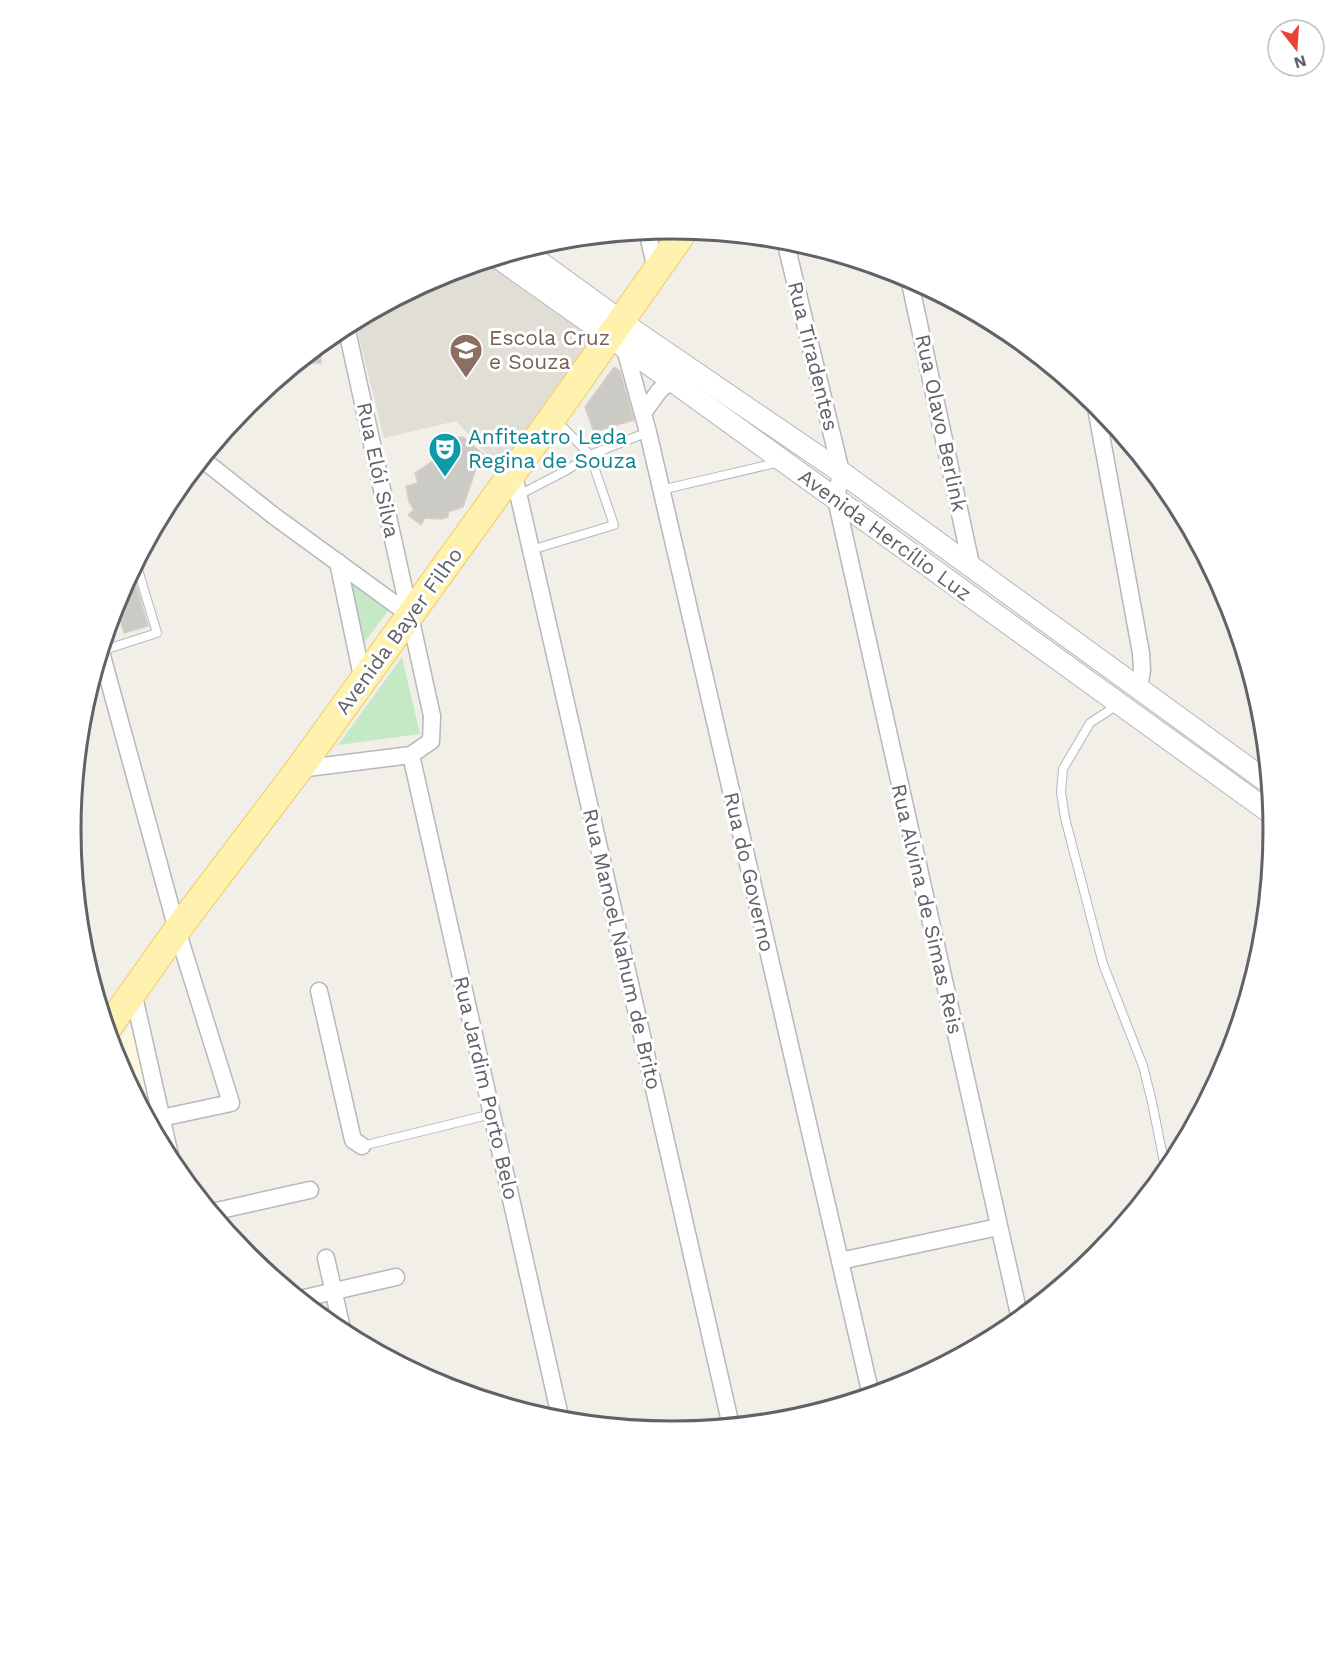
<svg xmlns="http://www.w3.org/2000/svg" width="1344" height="1660" font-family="'Work Sans',sans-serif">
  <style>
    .commercial { fill: #fef7e0 }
    .education { fill: #e1ded6 }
    .green { fill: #c5e8c5 }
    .building { fill: #cccac5; stroke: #d6d1c6; stroke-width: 1.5 }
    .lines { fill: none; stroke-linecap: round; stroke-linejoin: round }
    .service-casing { stroke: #b5b8bc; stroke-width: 10 }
    .minor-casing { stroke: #b5b8bc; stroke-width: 19 }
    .tertiary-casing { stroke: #b5b8bc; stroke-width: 23 }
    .primary-casing { stroke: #f2c960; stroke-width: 29 }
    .service { stroke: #fff; stroke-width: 8 }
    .minor { stroke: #fff; stroke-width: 16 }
    .tertiary { stroke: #fff; stroke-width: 21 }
    .primary { stroke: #fff2af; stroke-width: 27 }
    .labels { text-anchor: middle; stroke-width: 6; stroke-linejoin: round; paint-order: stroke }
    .education-label { font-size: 21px; fill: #785e54; stroke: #fff; text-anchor: start }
    .street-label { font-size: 21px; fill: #5f6368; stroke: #fff }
    .culture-label { font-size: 21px; fill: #0d838f; stroke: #fff; text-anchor: start }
    .rim { fill: none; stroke: #5f6368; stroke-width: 3 }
  </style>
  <rect width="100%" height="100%" fill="#f1efe8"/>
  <polygon class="commercial" points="133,1026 166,1153 116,1060 113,1050 129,1028"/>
  <polygon class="education" points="488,260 592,337 499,468 456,421 384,438 355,321 442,274"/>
  <g class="green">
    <polygon points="351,583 391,607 363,644"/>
    <polygon points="402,657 420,734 338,745"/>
  </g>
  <g class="building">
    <polygon points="321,343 321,363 298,363"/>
    <polygon points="614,367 620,371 634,420 594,432 585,407"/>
    <polygon points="463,437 488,458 479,460 463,507 448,512 448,517 441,519 425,518 421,525 408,515 414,510 409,502 406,486 418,483 415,473 444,453 440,438"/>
    <polygon points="132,571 148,626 124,633 115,603"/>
  </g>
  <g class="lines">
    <g class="service-casing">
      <g id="service">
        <polyline points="556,420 590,455 648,432"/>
        <polyline points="661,490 780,462"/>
        <polyline points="519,495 567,470 590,455 614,525 531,550"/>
        <polyline points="101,651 157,633 136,563"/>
        <polyline points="1119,704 1090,723 1063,769 1061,792 1065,818 1103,964 1143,1066 1152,1102 1166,1172"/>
        <polyline points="362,1146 492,1114"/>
      </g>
    </g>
    <g class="minor-casing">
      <g id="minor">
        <polyline points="647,231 656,269"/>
        <polyline points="785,240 841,472 836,499 1020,1319"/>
        <polyline points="909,278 972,569"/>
        <polyline points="625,349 648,432 871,1395"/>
        <polyline points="1095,402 1141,653 1142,670 1139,689"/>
        <polyline points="643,413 659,391 671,380"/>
        <polyline points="202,459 274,516 410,615"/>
        <polyline points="513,471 731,1426"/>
        <polyline points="338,562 363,681"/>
        <polyline points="101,652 177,930 231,1103 161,1118"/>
        <polyline points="411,755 561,1421"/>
        <polyline points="299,769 411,755 431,741 432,716 346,326"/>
        <polyline points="319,991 353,1140 362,1146"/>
        <polyline points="133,992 172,1164"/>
        <polyline points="212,1212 310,1190"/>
        <polyline points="326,1258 343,1333"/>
        <polyline points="840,1261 998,1227"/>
        <polyline points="300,1299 396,1277"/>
      </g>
    </g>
    <g class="tertiary-casing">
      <g id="tertiary">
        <polyline points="523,250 636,332 841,472 1269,783"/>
        <polyline points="497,257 671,380 1272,814"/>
      </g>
    </g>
    <g class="primary-casing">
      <polyline id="primary" points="107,1029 177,930 299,769 553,417 685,230"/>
    </g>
    <use href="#service" class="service"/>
    <use href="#minor" class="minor"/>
    <use href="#tertiary" class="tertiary"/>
    <use href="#primary" class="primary"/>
  </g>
  <defs>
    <g id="school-pin" transform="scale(1.725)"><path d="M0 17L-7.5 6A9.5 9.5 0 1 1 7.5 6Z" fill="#8d6e63" stroke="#fff"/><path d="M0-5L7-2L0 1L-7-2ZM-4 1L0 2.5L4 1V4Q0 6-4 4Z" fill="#fff"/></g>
    <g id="theatre-pin" transform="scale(1.725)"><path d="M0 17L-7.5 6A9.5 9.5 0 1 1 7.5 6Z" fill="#0f9aa8" stroke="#fff"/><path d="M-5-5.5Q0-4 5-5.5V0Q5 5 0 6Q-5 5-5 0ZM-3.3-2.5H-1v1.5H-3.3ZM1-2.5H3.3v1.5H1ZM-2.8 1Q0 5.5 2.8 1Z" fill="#fff"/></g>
  </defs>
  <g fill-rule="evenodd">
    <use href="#school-pin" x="466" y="350"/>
    <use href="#theatre-pin" x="445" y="449"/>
  </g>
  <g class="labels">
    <g class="education-label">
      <text x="489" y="345">Escola Cruz<tspan x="489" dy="24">e Souza</tspan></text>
    </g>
    <g class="street-label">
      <text transform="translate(813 356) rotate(76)" y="7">Rua Tiradentes</text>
      <text transform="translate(941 423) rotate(78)" y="7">Rua Olavo Berlink</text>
      <text transform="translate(378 470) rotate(78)" y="7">Rua Elói Silva</text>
      <text transform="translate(885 535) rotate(36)" y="7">Avenida Hercílio Luz</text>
      <text transform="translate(399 631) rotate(-54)" y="7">Avenida Bayer Filho</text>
      <text transform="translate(749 872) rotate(77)" y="7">Rua do Governo</text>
      <text transform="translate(927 909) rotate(77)" y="7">Rua Alvina de Simas Reis</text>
      <text transform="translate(622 949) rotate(77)" y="7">Rua Manoel Nahum de Brito</text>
      <text transform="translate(486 1088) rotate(77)" y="7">Rua Jardim Porto Belo</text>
    </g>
    <g class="culture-label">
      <text x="468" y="444">Anfiteatro Leda<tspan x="468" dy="24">Regina de Souza</tspan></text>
    </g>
  </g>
  <path d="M0 0H1344V1660H0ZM81 830a591 591 0 1 1 1182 0a591 591 0 1 1-1182 0Z" fill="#fff" fill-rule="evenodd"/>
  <path class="rim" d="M81 830a591 591 0 1 1 1182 0a591 591 0 1 1-1182 0Z"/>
  <g transform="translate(1296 48) rotate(163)"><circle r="28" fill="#ffffff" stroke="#bfc1c3" stroke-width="1.5"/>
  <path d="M0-4.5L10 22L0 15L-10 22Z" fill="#ea4335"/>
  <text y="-9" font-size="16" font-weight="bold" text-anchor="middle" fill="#5f6368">N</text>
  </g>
</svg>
